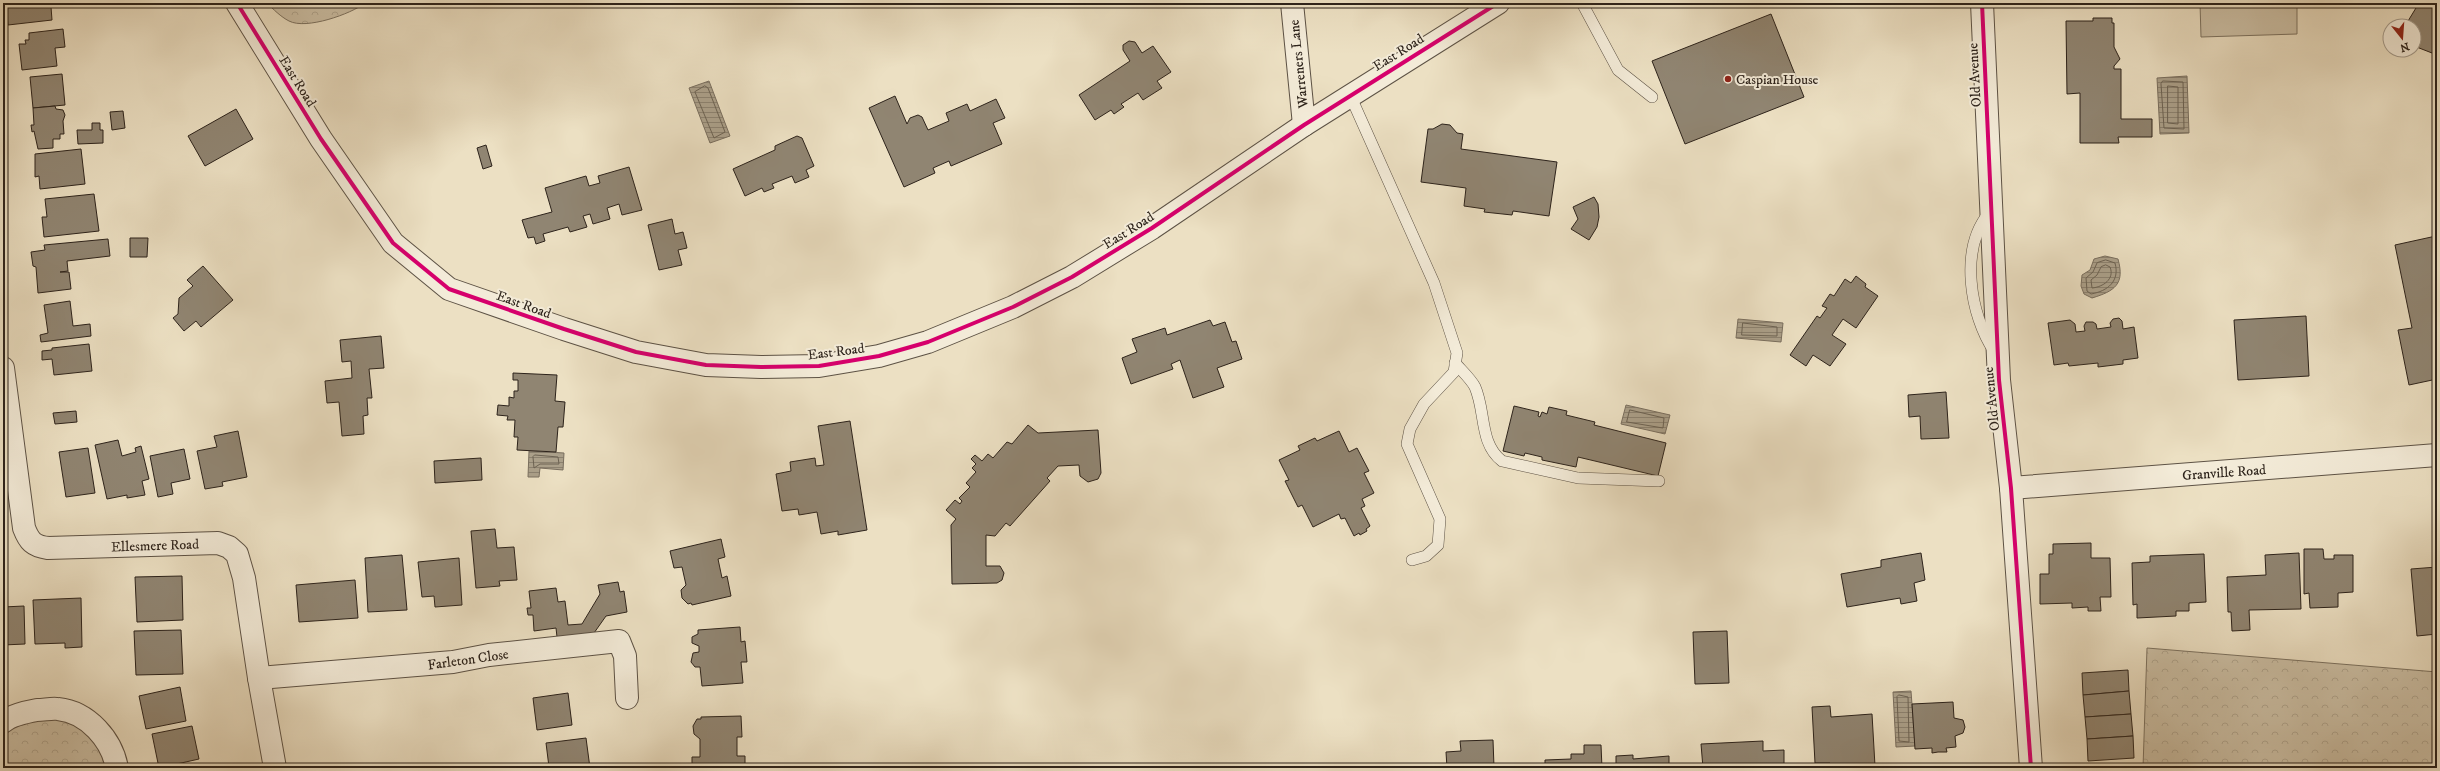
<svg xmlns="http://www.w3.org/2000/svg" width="2440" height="771" font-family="'IM FELL DW Pica',serif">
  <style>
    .forest { fill: url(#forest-crowns); stroke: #7c7260 }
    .pitch { fill: #ccc0a6; stroke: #7c7260 }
    .water { fill: url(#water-rules); stroke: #796e5e }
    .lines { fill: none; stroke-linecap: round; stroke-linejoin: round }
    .shore { stroke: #6c6252; stroke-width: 1 }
    .building { fill: #908572; stroke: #2d231b }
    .lane-casing { stroke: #5d5245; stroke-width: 12 }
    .street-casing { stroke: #5d5245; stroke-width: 24 }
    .lane { stroke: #f3ebd8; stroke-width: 11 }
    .street { stroke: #f3ebd8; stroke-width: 22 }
    .cycleway-casing { stroke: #f3ebd8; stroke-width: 6 }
    .cycleway { stroke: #d6006c; stroke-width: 4 }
    .poi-dot { fill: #8f2418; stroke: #f3ebd8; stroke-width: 1.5 }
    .labels { text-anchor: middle; stroke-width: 4; stroke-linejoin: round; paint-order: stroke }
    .street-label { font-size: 14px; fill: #2d231b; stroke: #f3ebd8 }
    .poi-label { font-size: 14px; fill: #2d231b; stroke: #f3ebd8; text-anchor: start }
  </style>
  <defs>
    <pattern id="forest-crowns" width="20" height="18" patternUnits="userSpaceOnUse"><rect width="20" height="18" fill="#ccc0a6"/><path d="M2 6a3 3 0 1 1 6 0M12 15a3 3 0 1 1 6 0" fill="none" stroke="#b0a58e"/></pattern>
    <pattern id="water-rules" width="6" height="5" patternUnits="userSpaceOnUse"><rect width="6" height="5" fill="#aba08a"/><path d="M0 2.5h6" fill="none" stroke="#8c8270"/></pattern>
  </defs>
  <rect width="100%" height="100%" fill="#ece0c3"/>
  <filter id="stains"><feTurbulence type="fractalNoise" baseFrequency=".005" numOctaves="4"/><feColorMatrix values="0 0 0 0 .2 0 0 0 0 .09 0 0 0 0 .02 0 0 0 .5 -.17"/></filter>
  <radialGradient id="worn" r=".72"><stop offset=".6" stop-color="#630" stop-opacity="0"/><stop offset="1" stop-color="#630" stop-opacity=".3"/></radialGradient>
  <g class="forest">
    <path d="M267,3H365C351,14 306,30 289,21C281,17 273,9 267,3Z"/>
    <polygon points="2147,648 2437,672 2437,768 2143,768"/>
    <polygon points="80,715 117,768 3,768 3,722"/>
  </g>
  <polygon class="pitch" points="2200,3 2297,3 2297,34 2201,37"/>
  <g class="water">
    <polygon points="2187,76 2189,133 2160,134 2157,78"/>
    <polygon points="709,81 730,136 710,143 689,88"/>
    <path d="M2105,256L2118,259C2125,284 2115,291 2092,298L2084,294L2081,286L2082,275L2090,270L2094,259Z"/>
    <polygon points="1738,319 1783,323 1781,342 1736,338"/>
    <polygon points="1626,405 1670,415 1665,434 1621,424"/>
    <polygon points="529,451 564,453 563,470 540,468 539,477 528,477"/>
    <polygon points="1911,691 1915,746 1896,747 1893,692"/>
  </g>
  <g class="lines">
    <g class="shore">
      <polygon points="2163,81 2183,82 2184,129 2164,128 2161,84"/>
      <polygon points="705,86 708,88 725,132 714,138 695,92"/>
      <polygon points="2168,86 2178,87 2178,124 2168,123"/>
      <path d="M2106,260L2115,263C2120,281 2108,291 2091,294L2087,291L2086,278L2093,272L2097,263Z"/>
      <path d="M2106,265L2110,267C2115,279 2103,287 2092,288L2091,280L2097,275L2101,267Z"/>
      <polygon points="1743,323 1777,327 1777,336 1742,335"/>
      <polygon points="1630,410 1664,418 1663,428 1627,422"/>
      <polygon points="535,455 558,457 559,464 540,464 534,468 533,457"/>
      <polygon points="1899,695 1908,697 1909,742 1899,741 1897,697"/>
    </g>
  </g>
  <g class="building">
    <polygon points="5,3 46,3 47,7 51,7 52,20 8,25 7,14 3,14"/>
    <polygon points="2419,3 2437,3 2437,42 2432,53 2414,46 2414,26 2405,26"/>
    <polygon points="1771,14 1804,97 1685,144 1652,61"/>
    <polygon points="2093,18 2112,18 2112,23 2114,23 2114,47 2120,59 2114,66 2114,69 2121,69 2121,119 2152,119 2152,137 2118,137 2119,143 2080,143 2080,93 2067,94 2066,21 2093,21"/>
    <polygon points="63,29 65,47 55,48 57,66 22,70 19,44 26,44 25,40 29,40 29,33"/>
    <polygon points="1129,41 1135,42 1142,53 1153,46 1171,72 1157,81 1162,88 1143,100 1138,93 1121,104 1124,107 1114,114 1111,110 1095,120 1079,95 1130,61 1123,50 1123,45"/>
    <polygon points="62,74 65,105 33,108 30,77"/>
    <polygon points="895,96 907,124 910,118 918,115 922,117 928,130 949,121 946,113 967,104 970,111 996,99 1005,118 993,123 1002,144 951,166 949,161 933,168 935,173 904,187 869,108"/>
    <polygon points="55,106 56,109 63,110 65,115 63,121 64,134 60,134 60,139 53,139 53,148 38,149 34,131 32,132 31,125 34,125 33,108"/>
    <polygon points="236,109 253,139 205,166 188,136"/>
    <polygon points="123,111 125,128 112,130 110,112"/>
    <polygon points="92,123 100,123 100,130 103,130 103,143 78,144 77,130 92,130"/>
    <polygon points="1442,124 1450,125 1457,133 1463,134 1461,149 1557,162 1549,216 1513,211 1512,215 1484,212 1485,209 1464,206 1466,188 1421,182 1428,129 1433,129"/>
    <polygon points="797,136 802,138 814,166 806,170 809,177 795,183 792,176 772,184 774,188 764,192 762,188 745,196 733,169 775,150 775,146"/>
    <polygon points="486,145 492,166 483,169 477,148"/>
    <polygon points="81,149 85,184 40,189 39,176 35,177 35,154"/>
    <polygon points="629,167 642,210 622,215 619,204 607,208 610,219 593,224 590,214 583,216 587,227 570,232 568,227 543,234 545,241 536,244 534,237 528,238 522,220 552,212 545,188 586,176 589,186 600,183 598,176"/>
    <polygon points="94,194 99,231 44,237 42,217 47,217 45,199"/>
    <polygon points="1594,197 1598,204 1599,217 1597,227 1589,240 1571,229 1578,219 1573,207"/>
    <polygon points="672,219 675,234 683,232 687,248 678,250 682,265 659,270 648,225"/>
    <polygon points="2436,236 2437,379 2409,385 2398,330 2412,328 2395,245"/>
    <polygon points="130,238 148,238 147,257 130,257"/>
    <polygon points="108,239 110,256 67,261 68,271 60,272 69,272 71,289 38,293 36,267 33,266 31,252 45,250 44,245"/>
    <polygon points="203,266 233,300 201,327 196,321 184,331 173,318 178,314 179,298 193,286 187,280"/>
    <polygon points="1856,276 1866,284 1865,287 1878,296 1856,328 1843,319 1832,335 1846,344 1830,366 1813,355 1806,366 1790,355 1817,316 1820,318 1827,308 1822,306 1830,294 1834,296 1845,279 1851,283"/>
    <polygon points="70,301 73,326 90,324 91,336 41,342 40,335 48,333 44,305"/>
    <polygon points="2306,316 2309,376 2238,380 2234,320"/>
    <polygon points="2119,318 2122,321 2123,329 2134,327 2138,358 2123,360 2123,364 2098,367 2098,363 2069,366 2068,363 2054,365 2048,323 2070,320 2075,324 2076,332 2085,331 2084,326 2086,322 2093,322 2096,324 2097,329 2111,327 2110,323 2113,319"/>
    <polygon points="1210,320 1213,326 1225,322 1232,342 1236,341 1242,359 1217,368 1224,387 1193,398 1180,360 1171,364 1173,369 1131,384 1122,358 1137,352 1132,339 1165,328 1167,335"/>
    <polygon points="381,336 384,368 369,369 372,398 367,398 368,415 363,416 364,434 342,436 339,402 327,403 325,381 352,378 351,361 342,362 340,340"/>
    <polygon points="89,344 92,371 54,375 52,359 42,360 42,351 52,350 52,348"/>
    <polygon points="513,373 557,375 555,401 565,402 563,427 558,427 556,452 517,450 518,437 514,437 515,420 507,420 508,416 497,415 498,405 509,406 509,397 514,398 514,391 518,391 518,380 513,380"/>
    <polygon points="1946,392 1949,438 1921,439 1920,416 1909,417 1908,395"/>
    <polygon points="1514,406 1539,412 1538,416 1540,417 1542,412 1547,414 1549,407 1567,411 1566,415 1595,422 1594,425 1666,443 1658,476 1578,457 1576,467 1542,460 1542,457 1525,453 1524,456 1503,451"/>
    <polygon points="76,411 77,422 55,424 53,413"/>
    <polygon points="850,421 867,530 838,535 838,531 821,534 817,512 799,515 798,509 782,511 776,474 791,471 790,462 815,458 816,466 824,465 818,426"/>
    <polygon points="1028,425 1038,433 1098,430 1101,473 1098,479 1088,482 1080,476 1079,465 1058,466 1047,478 1050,481 1010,526 1006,523 995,536 986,535 986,566 1000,566 1004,573 1002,580 997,583 952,584 951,525 956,519 946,510 955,500 960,504 962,501 959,498 970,487 966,483 976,472 972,468 976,464 971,459 975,455 982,461 988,454 993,458 1007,442 1012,444"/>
    <polygon points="238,431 247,477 222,482 223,486 205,489 197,451 217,447 214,436"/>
    <polygon points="1339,431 1349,452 1357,448 1369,471 1364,473 1374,493 1362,499 1365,506 1361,508 1370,526 1366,529 1367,531 1360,535 1359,533 1354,536 1345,518 1341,519 1339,514 1313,527 1302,505 1298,507 1285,481 1289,480 1279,460 1300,450 1298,446 1315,438 1317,441"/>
    <polygon points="118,440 122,456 136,452 135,448 141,446 149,479 142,481 145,495 127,498 127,495 107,499 95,445"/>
    <polygon points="88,448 95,493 66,497 59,452"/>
    <polygon points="184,449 190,479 171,483 173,494 158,497 150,456"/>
    <polygon points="481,458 482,480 435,483 434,461"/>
    <polygon points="495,529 497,548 514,547 517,580 499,581 500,586 476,588 471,531"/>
    <polygon points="721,539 725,557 718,559 722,578 727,576 731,596 692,605 691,603 688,604 682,598 681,590 686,585 682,567 674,568 670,551"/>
    <polygon points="2091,543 2091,558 2110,558 2111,597 2100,597 2101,611 2088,611 2088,607 2072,608 2072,603 2040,604 2040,574 2049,574 2049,554 2053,554 2053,544"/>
    <polygon points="2304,549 2323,549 2324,559 2334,559 2334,555 2353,555 2353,592 2338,593 2338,607 2310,608 2309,593 2304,594"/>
    <polygon points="1921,553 1925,580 1914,583 1917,601 1901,604 1900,598 1847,607 1841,574 1881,567 1881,560"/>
    <polygon points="2299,553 2301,609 2249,610 2250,630 2232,631 2231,612 2228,612 2227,577 2266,575 2265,555"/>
    <polygon points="2204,554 2206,602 2189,603 2189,611 2176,611 2176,616 2137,618 2137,604 2133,605 2132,563 2150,562 2150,556"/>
    <polygon points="402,555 407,610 368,612 365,558"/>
    <polygon points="459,558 462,605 435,607 434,596 422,597 418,562"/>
    <polygon points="2437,567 2437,634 2417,636 2411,569"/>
    <polygon points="182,576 183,620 137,622 135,577"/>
    <polygon points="355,580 358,618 299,622 296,585"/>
    <polygon points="618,582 620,592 624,591 627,612 606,616 594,633 557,637 556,628 534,631 533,615 528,615 527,608 531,608 529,591 556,588 558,602 565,601 568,625 582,624 600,594 598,585"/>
    <polygon points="81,598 82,647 65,648 65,643 35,644 33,600"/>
    <polygon points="24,606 25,644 3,645 3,607"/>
    <polygon points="740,627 741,642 745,641 747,662 741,662 743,683 702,686 700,667 695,667 691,662 693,653 699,652 699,646 692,643 692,637 698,634 698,630"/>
    <polygon points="181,630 183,674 136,675 134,631"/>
    <polygon points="1727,631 1729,683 1695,684 1693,632"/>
    <polygon points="2128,670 2129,691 2083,695 2082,673"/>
    <polygon points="180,687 186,721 146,729 139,696"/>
    <polygon points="2129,691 2131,714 2085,717 2083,695"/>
    <polygon points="568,693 572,725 537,730 533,698"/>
    <polygon points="1953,702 1954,718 1963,720 1965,727 1963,733 1955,736 1956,747 1946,748 1947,752 1938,752 1932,753 1932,748 1915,749 1912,704"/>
    <polygon points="1830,706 1831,717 1872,714 1875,766 1830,768 1830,763 1815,763 1812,707"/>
    <polygon points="2131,714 2133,736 2087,739 2085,717"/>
    <polygon points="741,716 742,737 737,737 737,756 745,756 745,768 692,768 692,757 700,757 700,739 694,734 693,726 697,719 701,719 701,717"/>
    <polygon points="192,726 199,759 159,768 152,734"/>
    <polygon points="2133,736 2134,758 2088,761 2087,739"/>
    <polygon points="586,738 590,768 549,767 546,743"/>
    <polygon points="1493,740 1494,767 1509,766 1509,768 1447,768 1446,752 1461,751 1460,741"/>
    <polygon points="1763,741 1763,751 1784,750 1784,768 1703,768 1701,744"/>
    <polygon points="1584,745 1601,745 1602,768 1545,768 1545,760 1571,759 1571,754 1584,754"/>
    <polygon points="1633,755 1633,759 1669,756 1669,768 1616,768 1616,756"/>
  </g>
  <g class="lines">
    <g class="lane-casing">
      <g id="lane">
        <polyline points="1582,3 1618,70 1652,97"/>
        <polyline points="1350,95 1434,283 1457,353 1454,372 1424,404 1410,429 1407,444 1440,519 1438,545 1426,556 1412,560"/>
        <path d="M1989,213C1959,249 1970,315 1994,351"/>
        <path d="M1455,363C1461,370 1471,379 1475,387C1486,412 1479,443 1502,461L1578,478L1659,481"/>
      </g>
    </g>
    <g class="street-casing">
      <g id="street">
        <polyline points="237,3 321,139 393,243 449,289 564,329 636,352 706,365 761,367 819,366 879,356 928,342 1013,307 1072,277 1152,228 1304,125 1498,3"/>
        <polyline points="1292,3 1304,125"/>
        <polyline points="1982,3 1999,380 2011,488 2031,768"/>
        <path d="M3,368L24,528C29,541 33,546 48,548L218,543L229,547L237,554L244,578L259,678L275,768"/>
        <polyline points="2011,488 2437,455"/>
        <polyline points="259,678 453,662 489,655 619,641 625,656 627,698"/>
        <path d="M3,722C11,715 26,712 37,710C44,710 52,708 58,709C88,712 112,740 117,768"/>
      </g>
    </g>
    <use href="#lane" class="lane"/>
    <use href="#street" class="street"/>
    <g class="cycleway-casing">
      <g id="cycleway">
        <polyline points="237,3 321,139 393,243 449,289 564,329 636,352 706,365 761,367 819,366 879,356 928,342 1013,307 1072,277 1152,228 1304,125 1498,3"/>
        <polyline points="1982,3 1999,380 2011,488 2031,768"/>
      </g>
    </g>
    <use href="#cycleway" class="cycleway"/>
  </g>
  <circle class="poi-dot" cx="1728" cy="79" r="4"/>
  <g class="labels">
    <g class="street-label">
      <text transform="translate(1398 52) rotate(-32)" y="5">East Road</text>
      <text transform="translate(1298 64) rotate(-96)" y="5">Warreners Lane</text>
      <text transform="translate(1974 75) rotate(-93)" y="5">Old Avenue</text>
      <text transform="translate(298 81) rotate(58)" y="5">East Road</text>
      <text transform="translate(1128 230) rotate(-32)" y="5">East Road</text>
      <text transform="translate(524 304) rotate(20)" y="5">East Road</text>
      <text transform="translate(836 351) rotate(-7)" y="5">East Road</text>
      <text transform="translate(1991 399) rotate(-96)" y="5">Old Avenue</text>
      <text transform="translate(2224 472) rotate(-4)" y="5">Granville Road</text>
      <text transform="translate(155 545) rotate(-2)" y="5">Ellesmere Road</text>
      <text transform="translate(468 659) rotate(-8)" y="5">Farleton Close</text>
    </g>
    <g class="poi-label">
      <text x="1736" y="84">Caspian House</text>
    </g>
  </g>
  <rect width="2440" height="771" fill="none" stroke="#ece0c3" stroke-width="16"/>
  <rect x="4" y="4" width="2432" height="763" fill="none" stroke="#2d231b" stroke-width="2"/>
  <rect x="8" y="8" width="2424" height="755" fill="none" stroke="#2d231b"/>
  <g transform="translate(2402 38) rotate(163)"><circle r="19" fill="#f3ebd8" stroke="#a49b8c"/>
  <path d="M0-3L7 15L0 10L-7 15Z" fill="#8f2418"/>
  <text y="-6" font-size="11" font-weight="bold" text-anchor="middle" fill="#2d231b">N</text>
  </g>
  <rect width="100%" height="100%" filter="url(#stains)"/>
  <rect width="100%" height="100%" fill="url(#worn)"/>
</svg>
